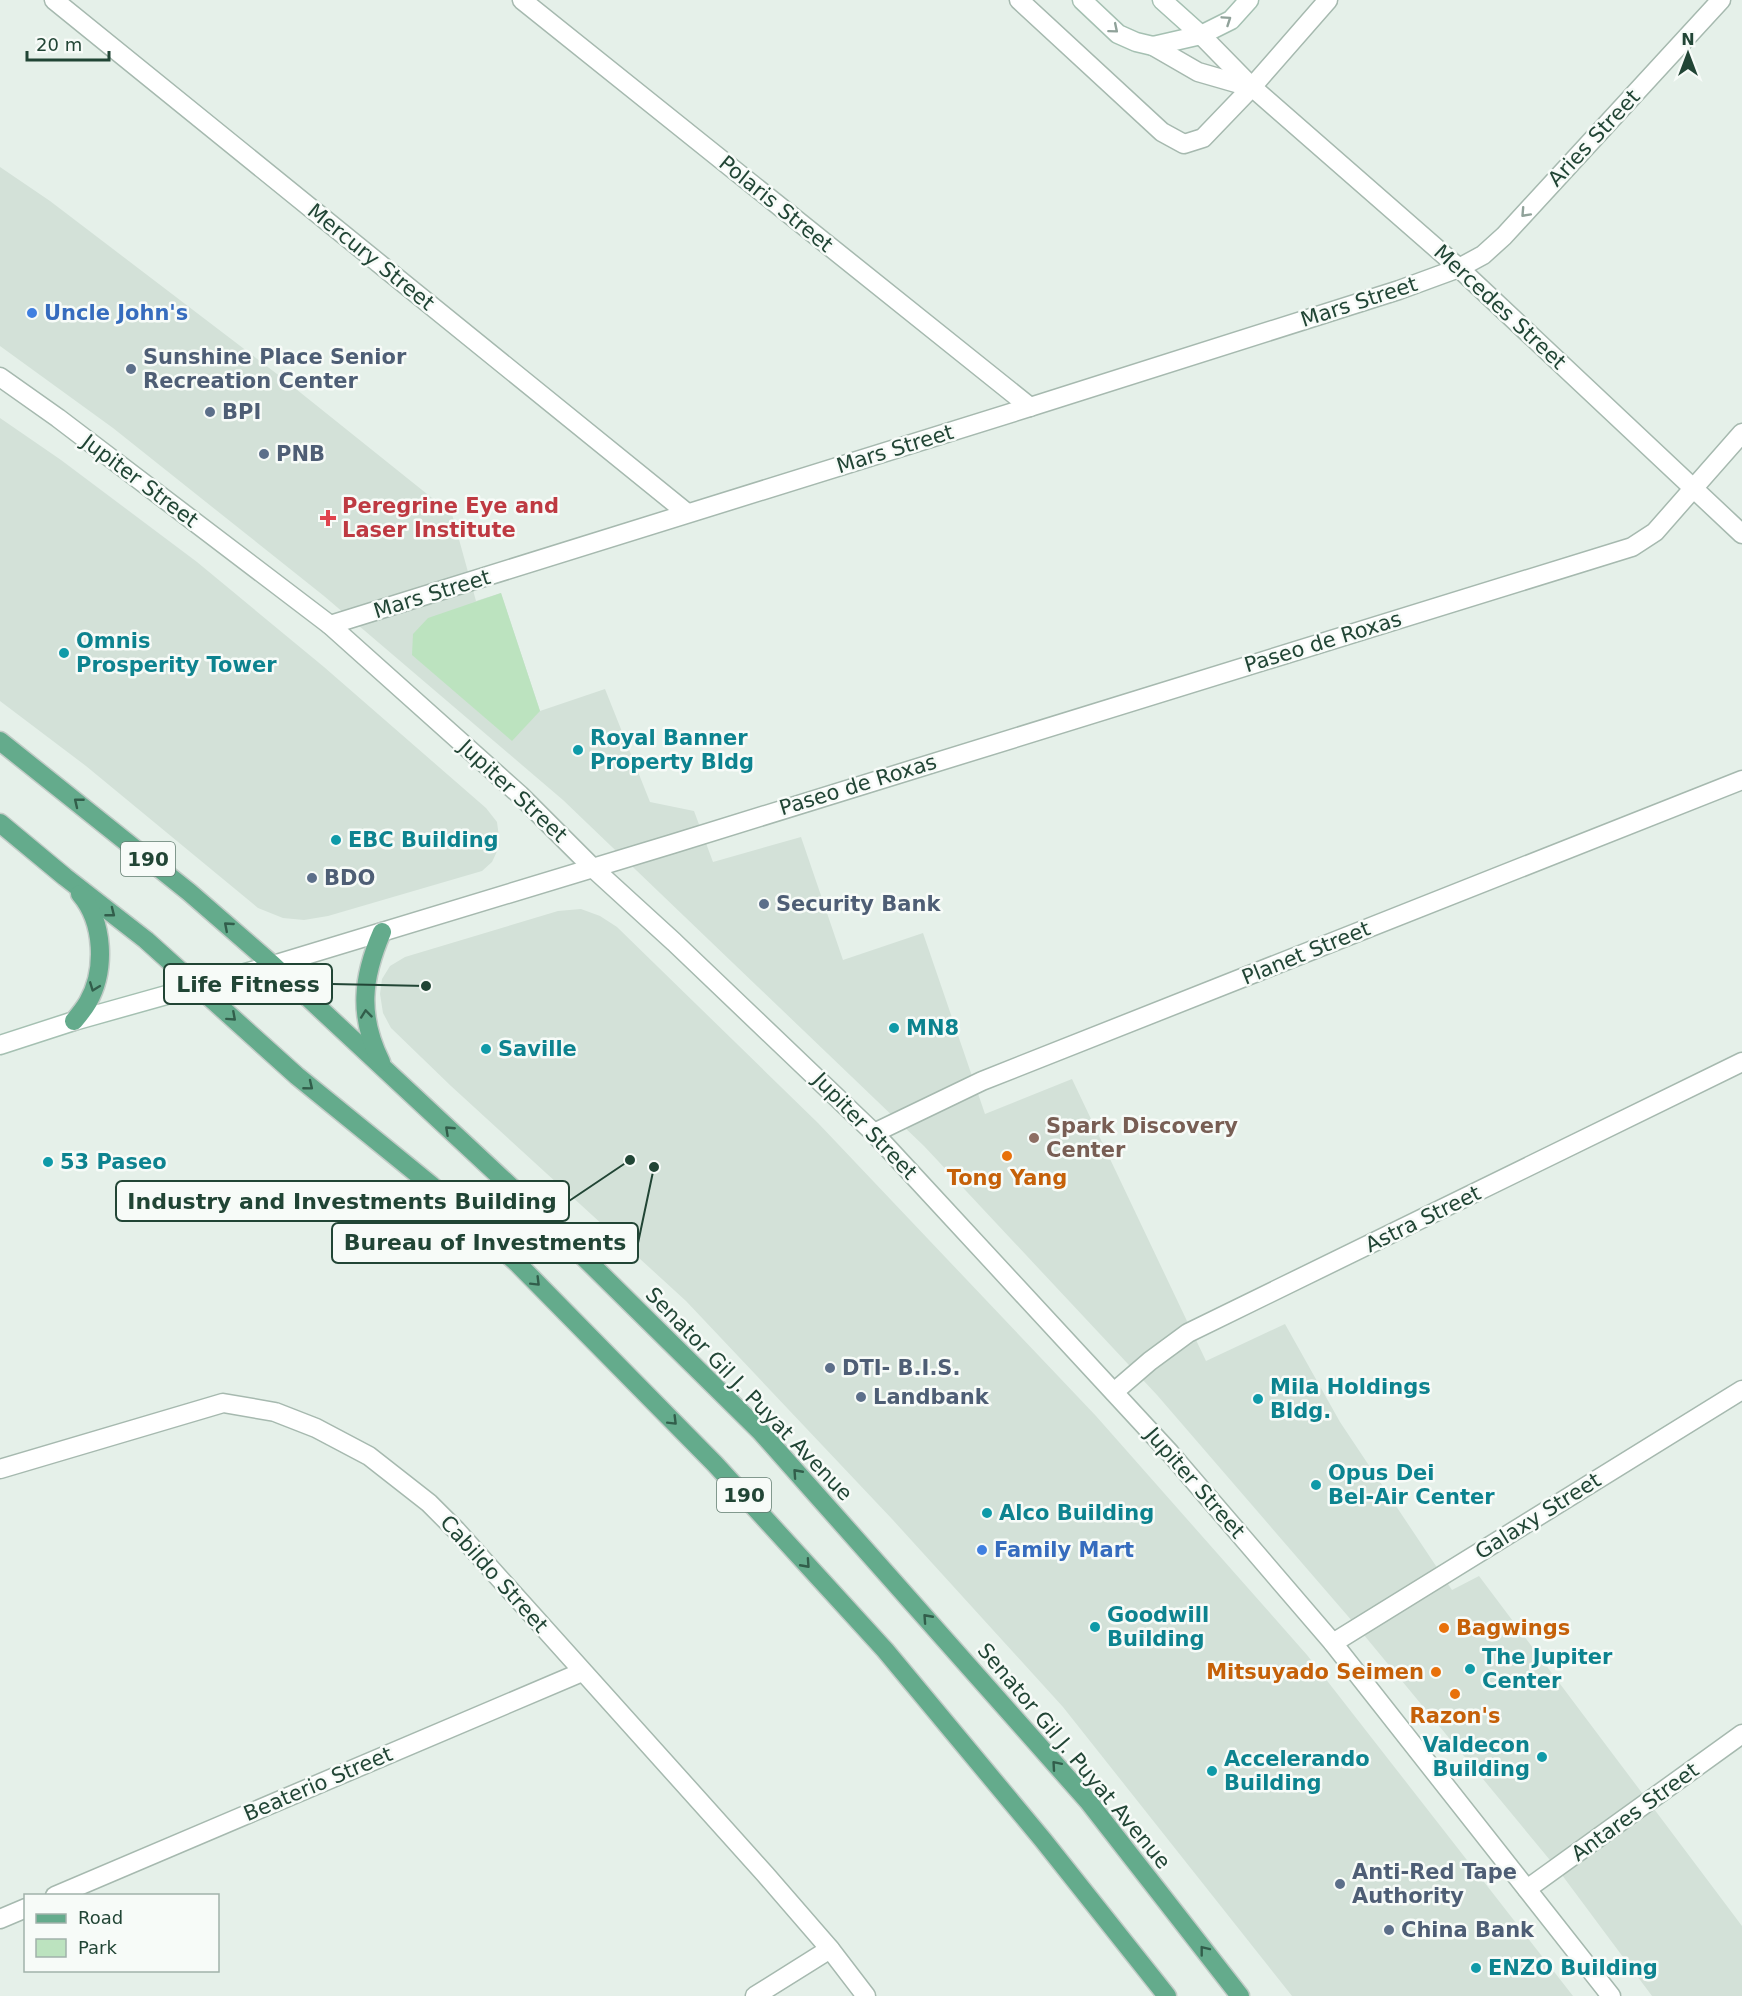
<svg xmlns="http://www.w3.org/2000/svg" width="1742" height="1996" font-family="'DejaVu Sans',sans-serif">
  <style>
    .built { fill: #d3e1d8 }
    .green { fill: #bce3bf }
    .lines { fill: none; stroke-linecap: round; stroke-linejoin: round }
    .minor-casing { stroke: #a6b9af; stroke-width: 21 }
    .secondary-casing { stroke: #a5c0b2; stroke-width: 21 }
    .primary-casing { stroke: #c1cbc6; stroke-width: 21 }
    .minor { stroke: #fff; stroke-width: 18 }
    .secondary { stroke: #fff; stroke-width: 18 }
    .primary { stroke: #64ab8c; stroke-width: 18 }
    .oneway { stroke: #90a29a }
    .oneway2 { stroke: #325e4b }
    .shop-dot { fill: #3f7fe0; stroke: #f7fbf8; stroke-width: 2 }
    .service-dot { fill: #5c6f8a; stroke: #f7fbf8; stroke-width: 2 }
    .health-dot { fill: #e0444e; stroke: #f7fbf8; stroke-width: 2 }
    .culture-dot { fill: #0f9aa8; stroke: #f7fbf8; stroke-width: 2 }
    .education-dot { fill: #8d6e63; stroke: #f7fbf8; stroke-width: 2 }
    .food-dot { fill: #e8710a; stroke: #f7fbf8; stroke-width: 2 }
    .labels { text-anchor: middle; stroke-width: 5; stroke-linejoin: round; paint-order: stroke }
    .shield { fill: #f7fbf8; stroke: #617c70; stroke-width: 1.5 }
    .shield-label { font-size: 20px; font-weight: bold; fill: #214535 }
    .street-label { font-size: 21px; fill: #214535; stroke: #f7fbf8 }
    .shop-label { font-size: 21px; font-weight: bold; fill: #366cbe; stroke: #f7fbf8; text-anchor: start }
    .service-label { font-size: 21px; font-weight: bold; fill: #4e5e75; stroke: #f7fbf8; text-anchor: start }
    .health-label { font-size: 21px; font-weight: bold; fill: #be3a42; stroke: #f7fbf8; text-anchor: start }
    .culture-label { font-size: 21px; font-weight: bold; fill: #0d838f; stroke: #f7fbf8; text-anchor: start }
    .education-label { font-size: 21px; font-weight: bold; fill: #785e54; stroke: #f7fbf8; text-anchor: start }
    .food-label { font-size: 21px; font-weight: bold; fill: #c56008; stroke: #f7fbf8 }
    .leader { fill: none; stroke: #214535; stroke-width: 2 }
    .callout-dot { fill: #214535; stroke: #f7fbf8; stroke-width: 2 }
    .callout { fill: #f7fbf8; stroke: #214535; stroke-width: 2 }
    .callout-label { font-size: 22px; text-anchor: middle; font-weight: bold; fill: #214535 }
  </style>
  <rect width="100%" height="100%" fill="#e5f0e9"/>
  <g class="built">
    <polygon points="0,167 50,201 281,377 452,514 476,601 501,593 540,711 605,689 650,802 694,811 713,862 801,837 843,960 923,933 985,1114 1072,1079 1206,1361 1285,1324 1340,1422 1452,1590 1479,1576 1742,1926 1742,1996 1652,1996 1559,1871 1359,1629 1157,1395 924,1146 563,800 324,596 113,428 0,346"/>
    <polygon points="0,418 61,460 197,562 324,667 486,808 497,822 500,845 492,862 482,871 328,916 304,920 283,918 258,908 86,766 0,701"/>
    <polygon points="581,909 600,916 617,927 818,1123 1096,1416 1307,1655 1573,1996 1292,1996 1063,1707 892,1519 686,1301 451,1086 391,1028 383,1013 380,994 382,979 390,966 405,957 558,911"/>
  </g>
  <polygon class="green" points="501,593 540,711 512,741 412,655 413,634 428,618"/>
  <g class="lines">
    <g class="minor-casing">
      <g id="minor">
        <polyline points="54,0 687,513"/>
        <polyline points="522,0 1030,407"/>
        <polyline points="1019,0 1162,132 1184,144 1203,138 1252,87 1328,0"/>
        <polyline points="1201,35 1252,87 1459,268 1742,534"/>
        <polyline points="1153,46 1198,72 1250,87"/>
        <polyline points="0,377 58,418 330,625 520,795 594,869 674,942 874,1133 1170,1453 1333,1643 1611,1996"/>
        <polyline points="330,625 1030,407 1399,290 1459,268 1483,255 1504,236 1721,0"/>
        <path d="M273,965C727,829 1179,687 1632,547L1655,532L1742,433"/>
        <polyline points="874,1133 982,1081 1742,780"/>
        <polyline points="1114,1392 1150,1361 1188,1333 1742,1062"/>
        <polyline points="0,1469 223,1403 275,1412 316,1428 369,1456 429,1503 456,1530 765,1874 830,1949 866,1996"/>
        <polyline points="1333,1643 1742,1390"/>
        <polyline points="1527,1889 1742,1734"/>
        <polyline points="55,1896 582,1672"/>
        <polyline points="0,1919 26,1908"/>
        <polyline points="755,1996 830,1949"/>
      </g>
    </g>
    <g class="secondary-casing">
      <g id="secondary">
        <polyline points="1082,0 1118,34 1136,42 1153,46 1201,35 1231,20 1249,0"/>
        <polyline points="1162,0 1201,35"/>
        <polyline points="0,1045 74,1021 273,965"/>
      </g>
    </g>
    <g class="primary-casing">
      <g id="primary">
        <polyline points="0,741 189,892 273,965 539,1213 760,1431 1088,1801 1240,1996"/>
        <polyline points="0,823 65,877 146,940 297,1076 431,1185 517,1263 715,1464 885,1650 1043,1840 1167,1996"/>
        <path d="M74,1021C79,1015 84,1009 88,1002C106,970 104,922 80,894"/>
        <path d="M381,1062C358,1016 362,978 382,932"/>
      </g>
    </g>
    <use href="#minor" class="minor"/>
    <use href="#secondary" class="secondary"/>
    <use href="#primary" class="primary"/>
  </g>
  <defs><path id="oneway-chevron" d="M-2-3.5L2.5 0L-2 3.5" fill="none" stroke-width="1.6" stroke-linecap="round" stroke-linejoin="round" transform="scale(1.5)"/></defs>
  <g class="oneway">
    <use href="#oneway-chevron" transform="translate(1227 20) rotate(-34)"/>
    <use href="#oneway-chevron" transform="translate(1114 29) rotate(40)"/>
    <use href="#oneway-chevron" transform="translate(1525 213) rotate(133)"/>
  </g>
  <g class="oneway2">
    <use href="#oneway-chevron" transform="translate(78 802) rotate(-141)"/>
    <use href="#oneway-chevron" transform="translate(111 913) rotate(38)"/>
    <use href="#oneway-chevron" transform="translate(228 926) rotate(-139)"/>
    <use href="#oneway-chevron" transform="translate(94 987) rotate(111)"/>
    <use href="#oneway-chevron" transform="translate(366 1014) rotate(-96)"/>
    <use href="#oneway-chevron" transform="translate(232 1017) rotate(42)"/>
    <use href="#oneway-chevron" transform="translate(309 1086) rotate(39)"/>
    <use href="#oneway-chevron" transform="translate(449 1130) rotate(-137)"/>
    <use href="#oneway-chevron" transform="translate(536 1282) rotate(45)"/>
    <use href="#oneway-chevron" transform="translate(673 1421) rotate(45)"/>
    <use href="#oneway-chevron" transform="translate(797 1473) rotate(-132)"/>
    <use href="#oneway-chevron" transform="translate(806 1564) rotate(48)"/>
    <use href="#oneway-chevron" transform="translate(927 1618) rotate(-132)"/>
    <use href="#oneway-chevron" transform="translate(1056 1765) rotate(-131)"/>
    <use href="#oneway-chevron" transform="translate(1204 1950) rotate(-128)"/>
  </g>
  <g class="shop-dot">
    <circle cx="32" cy="313" r="6"/>
    <circle cx="982" cy="1550" r="6"/>
  </g>
  <g class="service-dot">
    <circle cx="131" cy="369" r="6"/>
    <circle cx="210" cy="412" r="6"/>
    <circle cx="264" cy="454" r="6"/>
    <circle cx="312" cy="878" r="6"/>
    <circle cx="764" cy="904" r="6"/>
    <circle cx="830" cy="1368" r="6"/>
    <circle cx="861" cy="1397" r="6"/>
    <circle cx="1340" cy="1884" r="6"/>
    <circle cx="1389" cy="1930" r="6"/>
  </g>
  <path class="health-dot" d="M325 509h6v6h6v6h-6v6h-6v-6h-6v-6h6z"/>
  <g class="culture-dot">
    <circle cx="64" cy="653" r="6"/>
    <circle cx="578" cy="750" r="6"/>
    <circle cx="336" cy="840" r="6"/>
    <circle cx="894" cy="1028" r="6"/>
    <circle cx="486" cy="1049" r="6"/>
    <circle cx="48" cy="1162" r="6"/>
    <circle cx="1258" cy="1399" r="6"/>
    <circle cx="1316" cy="1485" r="6"/>
    <circle cx="987" cy="1513" r="6"/>
    <circle cx="1095" cy="1627" r="6"/>
    <circle cx="1470" cy="1669" r="6"/>
    <circle cx="1542" cy="1757" r="6"/>
    <circle cx="1212" cy="1771" r="6"/>
    <circle cx="1476" cy="1968" r="6"/>
  </g>
  <circle class="education-dot" cx="1034" cy="1138" r="6"/>
  <g class="food-dot">
    <circle cx="1007" cy="1156" r="6"/>
    <circle cx="1444" cy="1628" r="6"/>
    <circle cx="1436" cy="1672" r="6"/>
    <circle cx="1455" cy="1694" r="6"/>
  </g>
  <g class="labels">
    <g class="shield">
      <rect x="121" y="842" width="54" height="34" rx="4.5"/>
      <rect x="717" y="1478" width="54" height="34" rx="4.5"/>
    </g>
    <g class="shield-label">
      <text x="148" y="866">190</text>
      <text x="744" y="1502">190</text>
    </g>
    <g class="street-label">
      <text transform="translate(1594 138) rotate(-47)" y="7">Aries Street</text>
      <text transform="translate(776 204) rotate(39)" y="7">Polaris Street</text>
      <text transform="translate(371 257) rotate(39)" y="7">Mercury Street</text>
      <text transform="translate(1359 302) rotate(-18)" y="7">Mars Street</text>
      <text transform="translate(1500 307) rotate(43)" y="7">Mercedes Street</text>
      <text transform="translate(895 449) rotate(-17)" y="7">Mars Street</text>
      <text transform="translate(140 481) rotate(37)" y="7">Jupiter Street</text>
      <text transform="translate(432 594) rotate(-17)" y="7">Mars Street</text>
      <text transform="translate(1323 642) rotate(-17)" y="7">Paseo de Roxas</text>
      <text transform="translate(858 785) rotate(-17)" y="7">Paseo de Roxas</text>
      <text transform="translate(513 791) rotate(43)" y="7">Jupiter Street</text>
      <text transform="translate(1306 953) rotate(-22)" y="7">Planet Street</text>
      <text transform="translate(865 1126) rotate(46)" y="7">Jupiter Street</text>
      <text transform="translate(1423 1219) rotate(-26)" y="7">Astra Street</text>
      <text transform="translate(749 1394) rotate(46)" y="7">Senator Gil J. Puyat Avenue</text>
      <text transform="translate(1195 1483) rotate(49)" y="7">Jupiter Street</text>
      <text transform="translate(1538 1516) rotate(-32)" y="7">Galaxy Street</text>
      <text transform="translate(494 1574) rotate(48)" y="7">Cabildo Street</text>
      <text transform="translate(1074 1756) rotate(50)" y="7">Senator Gil J. Puyat Avenue</text>
      <text transform="translate(318 1784) rotate(-23)" y="7">Beaterio Street</text>
      <text transform="translate(1635 1812) rotate(-36)" y="7">Antares Street</text>
    </g>
    <g class="shop-label">
      <text x="44" y="320">Uncle John's</text>
      <text x="994" y="1557">Family Mart</text>
    </g>
    <g class="service-label">
      <text x="143" y="364">Sunshine Place Senior<tspan x="143" dy="24">Recreation Center</tspan></text>
      <text x="222" y="419">BPI</text>
      <text x="276" y="461">PNB</text>
      <text x="324" y="885">BDO</text>
      <text x="776" y="911">Security Bank</text>
      <text x="842" y="1375">DTI- B.I.S.</text>
      <text x="873" y="1404">Landbank</text>
      <text x="1352" y="1879">Anti-Red Tape<tspan x="1352" dy="24">Authority</tspan></text>
      <text x="1401" y="1937">China Bank</text>
    </g>
    <g class="health-label">
      <text x="342" y="513">Peregrine Eye and<tspan x="342" dy="24">Laser Institute</tspan></text>
    </g>
    <g class="culture-label">
      <text x="76" y="648">Omnis<tspan x="76" dy="24">Prosperity Tower</tspan></text>
      <text x="590" y="745">Royal Banner<tspan x="590" dy="24">Property Bldg</tspan></text>
      <text x="348" y="847">EBC Building</text>
      <text x="906" y="1035">MN8</text>
      <text x="498" y="1056">Saville</text>
      <text x="60" y="1169">53 Paseo</text>
      <text x="1270" y="1394">Mila Holdings<tspan x="1270" dy="24">Bldg.</tspan></text>
      <text x="1328" y="1480">Opus Dei<tspan x="1328" dy="24">Bel-Air Center</tspan></text>
      <text x="999" y="1520">Alco Building</text>
      <text x="1107" y="1622">Goodwill<tspan x="1107" dy="24">Building</tspan></text>
      <text x="1482" y="1664">The Jupiter<tspan x="1482" dy="24">Center</tspan></text>
      <text x="1530" y="1752" text-anchor="end">Valdecon<tspan x="1530" dy="24">Building</tspan></text>
      <text x="1224" y="1766">Accelerando<tspan x="1224" dy="24">Building</tspan></text>
      <text x="1488" y="1975">ENZO Building</text>
    </g>
    <g class="education-label">
      <text x="1046" y="1133">Spark Discovery<tspan x="1046" dy="24">Center</tspan></text>
    </g>
    <g class="food-label">
      <text x="1007" y="1185">Tong Yang</text>
      <text x="1456" y="1635" text-anchor="start">Bagwings</text>
      <text x="1424" y="1679" text-anchor="end">Mitsuyado Seimen</text>
      <text x="1455" y="1723">Razon's</text>
    </g>
  </g>
  <path class="leader" d="M426 986L332 984M630 1160L569 1201M654 1167L638 1243"/>
  <g class="callout-dot">
    <circle cx="426" cy="986" r="6"/>
    <circle cx="630" cy="1160" r="6"/>
    <circle cx="654" cy="1167" r="6"/>
  </g>
  <g class="callout">
    <rect x="164" y="964" width="168" height="40" rx="6"/>
    <rect x="116" y="1181" width="453" height="40" rx="6"/>
    <rect x="332" y="1223" width="306" height="40" rx="6"/>
  </g>
  <g class="callout-label">
    <text x="248" y="992">Life Fitness</text>
    <text x="342" y="1209">Industry and Investments Building</text>
    <text x="485" y="1250">Bureau of Investments</text>
  </g>
  <rect x="24" y="1894" width="195" height="78" fill="#f7fbf8" stroke="#a1b2aa" stroke-width="1.5"/>
  <rect x="36" y="1914" width="30" height="9" fill="#64ab8c" stroke="#a1b2aa" stroke-width="1.5"/>
  <text x="78" y="1924" font-size="18" fill="#214535">Road</text>
  <rect x="36" y="1939" width="30" height="18" fill="#bce3bf" stroke="#a1b2aa" stroke-width="1.5"/>
  <text x="78" y="1954" font-size="18" fill="#214535">Park</text>
  <g transform="translate(1688 54)" stroke="#f7fbf8" stroke-width="4.5" paint-order="stroke">
  <path d="M0-4.5L10 22L0 15L-10 22Z" fill="#214535"/>
  <text y="-9" font-size="16" font-weight="bold" text-anchor="middle" fill="#214535">N</text>
  </g>
  <path d="M27 51v9h82v-9" fill="none" stroke="#214535" stroke-width="3"/>
  <text x="36" y="51" font-size="18" fill="#214535" stroke="#f7fbf8" stroke-width="4.5" paint-order="stroke">20 m</text>
</svg>
